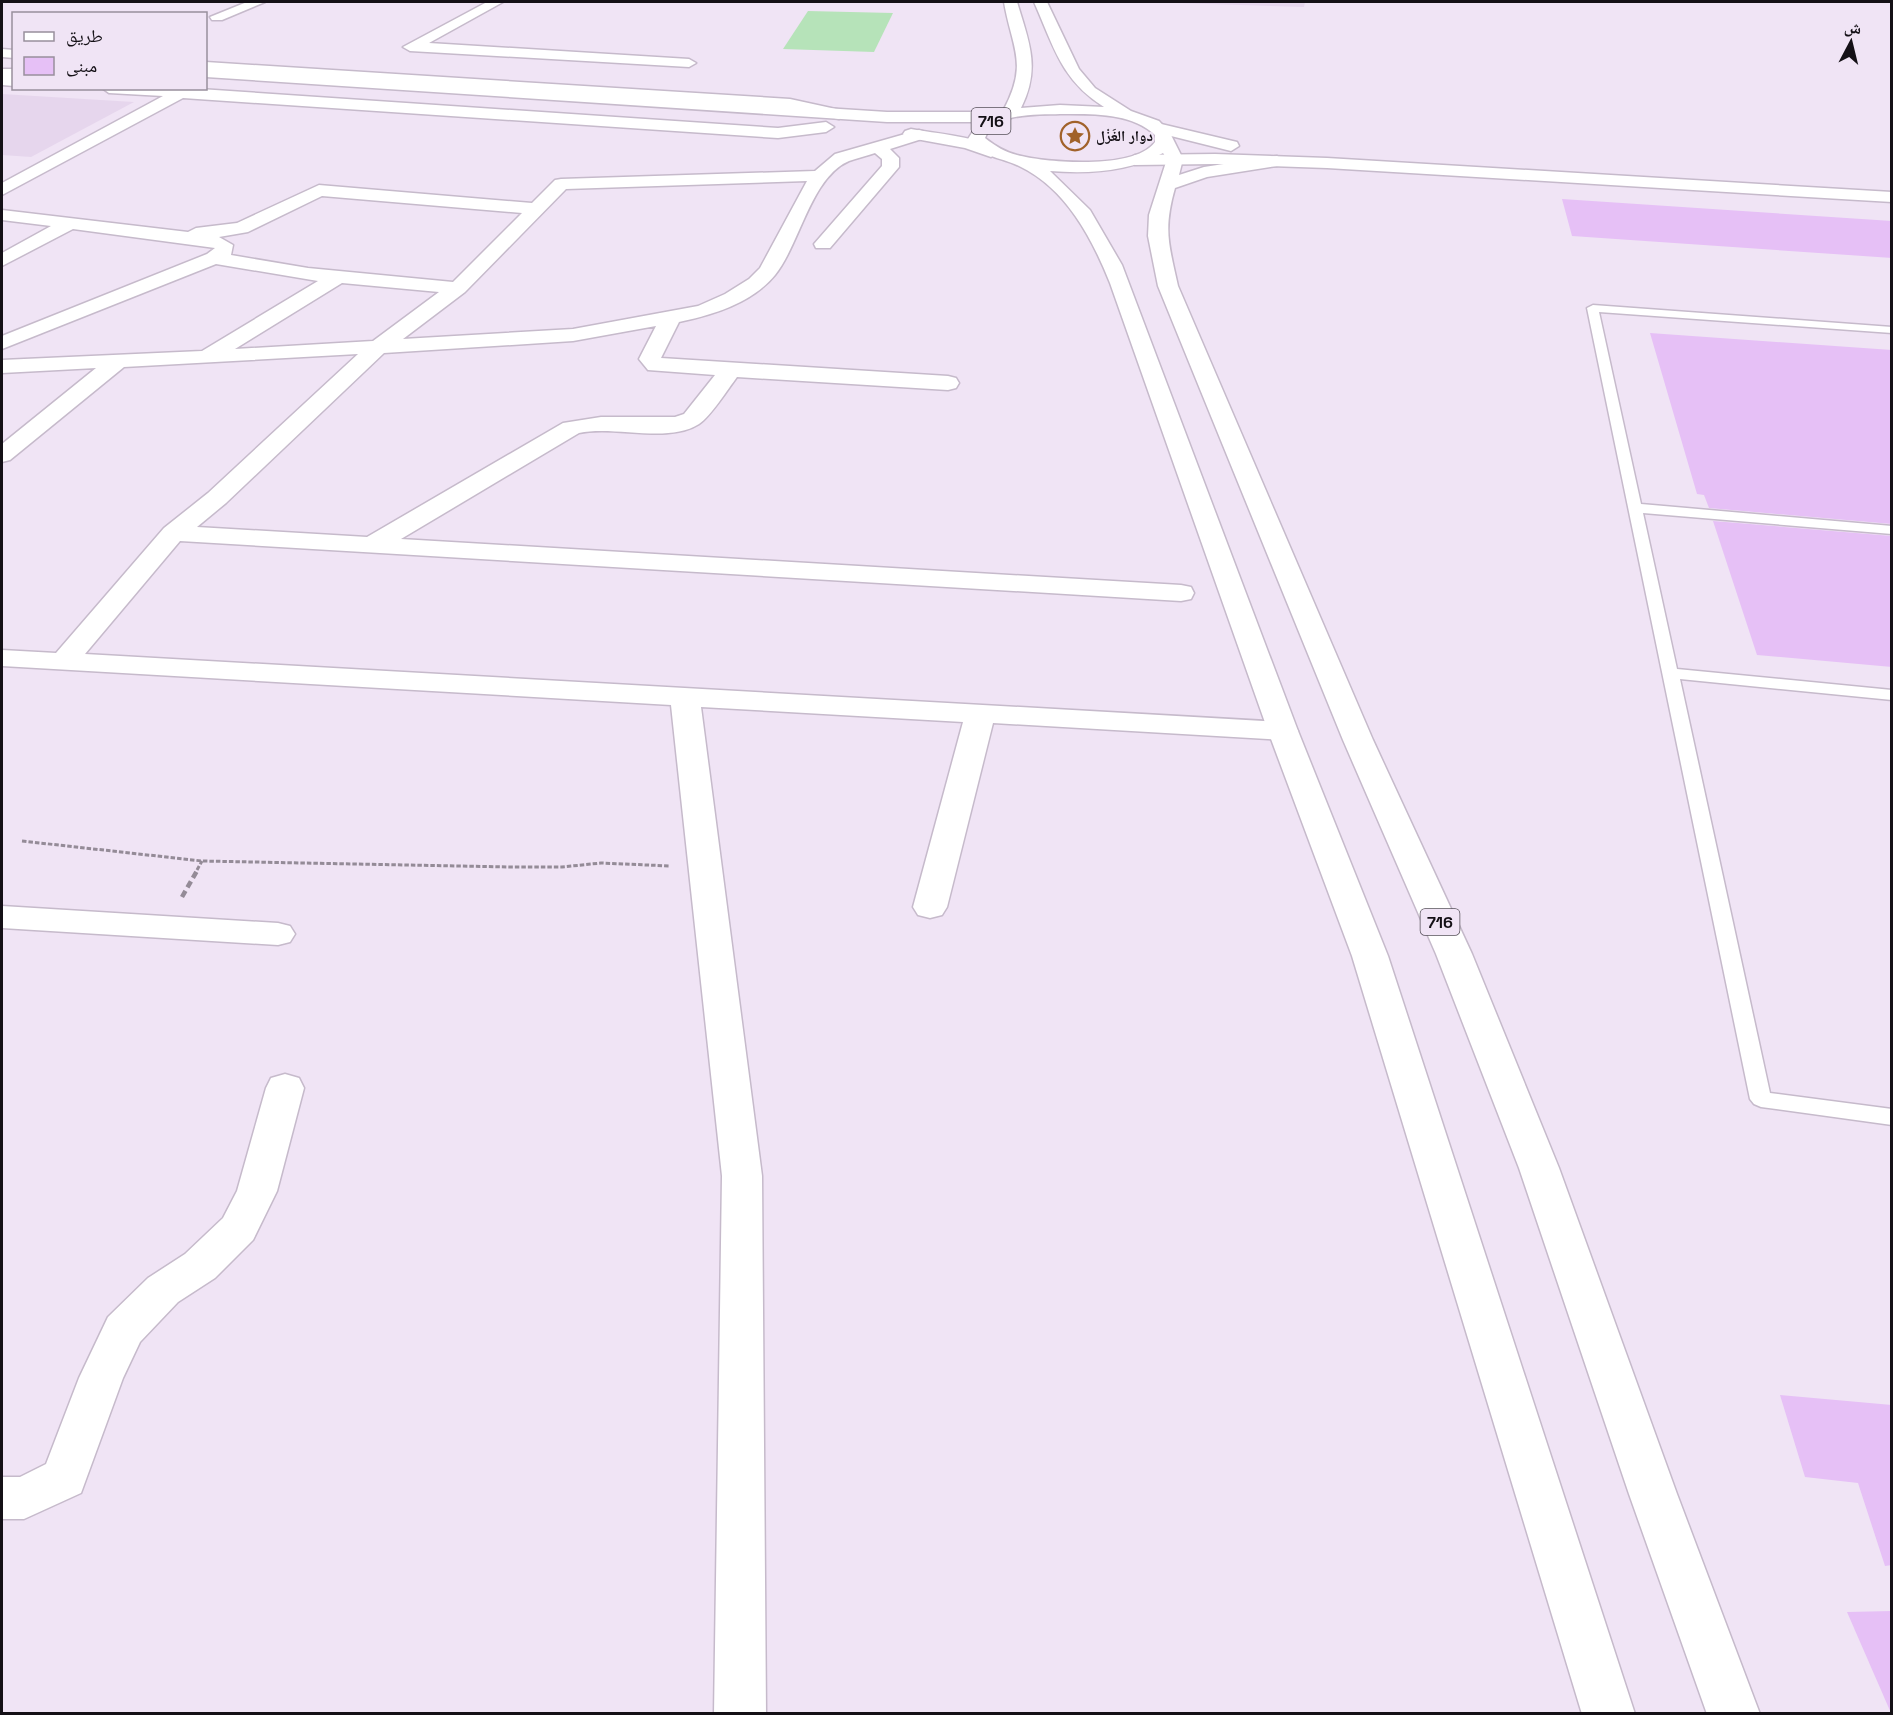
<svg xmlns="http://www.w3.org/2000/svg" width="1893" height="1715" font-family="'Space Grotesk','Noto Naskh Arabic',sans-serif">
  <style>
    .built { fill: #e6d6ed }
    .green { fill: #b6e3b9 }
    .building { fill: #e6c0f6 }
    .lines { fill: none; stroke-linecap: round; stroke-linejoin: round }
    .lane-casing { stroke: #c6bacb; stroke-width: 3 }
    .street-casing { stroke: #c6bacb; stroke-width: 3 }
    .secondary-casing { stroke: #c6bacb; stroke-width: 3 }
    .primary-casing { stroke: #c6bacb; stroke-width: 3 }
    .path-far1 { stroke: #948b97; stroke-width: 3; stroke-dasharray: 4.5 2; stroke-linecap: butt }
    .path { stroke: #948b97; stroke-width: 4.5; stroke-dasharray: 7 4; stroke-linecap: butt }
    .lane { fill: #fff; fill-rule: evenodd }
    .street { fill: #fff; fill-rule: evenodd }
    .secondary { fill: #fff; fill-rule: evenodd }
    .primary { fill: #fff; fill-rule: evenodd }
    .labels { text-anchor: middle; stroke-width: 4.5; stroke-linejoin: round; paint-order: stroke }
    .far-poi-label { font-size: 15px; font-weight: bold; fill: #141016; stroke: #f0e4f5; text-anchor: start }
    .shield { fill: #f0e4f5; stroke: #565059; stroke-width: 1.5 }
    .shield-label { font-size: 16px; font-weight: bold; fill: #141016 }
  </style>
  <rect width="100%" height="100%" fill="#f0e4f5"/>
  <g class="built">
    <polygon points="1145,2 1305,2 1304,7"/>
    <polygon points="2,94 134,102 31,157 2,155"/>
  </g>
  <polygon class="green" points="808,11 893,13 874,52 783,49"/>
  <g class="building">
    <polygon points="1562,199 1892,221 1892,258 1572,236"/>
    <polygon points="1650,333 1892,350 1892,524 1709,508 1704,495 1697,494"/>
    <polygon points="1713,521 1892,536 1892,667 1757,655"/>
    <polygon points="1780,1395 1892,1405 1892,1565 1885,1566 1858,1483 1805,1477"/>
    <polygon points="1892,1611 1892,1713 1891,1713 1847,1612"/>
  </g>
  <g class="lines">
    <g class="lane-casing">
      <polygon id="lane" points="1593,305 1892,327 1892,333 1599,312 1641,504 1892,526 1892,534 1643,513 1677,669 1892,690 1892,700 1680,679 1770,1093 1892,1109 1892,1125 1761,1107 1754,1104 1750,1099 1587,308"/>
    </g>
    <g class="street-casing">
      <g id="street">
        <polygon points="247,2 265,2 222,20 212,20 210,17"/>
        <polygon points="487,2 503,2 429,43 689,59 696,63 689,67 410,51 403,47"/>
        <polygon points="2,49 14,50 14,58 2,57"/>
        <polygon points="206,62 790,99 845,111 847,114 839,119 790,109 206,70"/>
        <polygon points="2,76 14,77 14,86 2,85"/>
        <polygon points="102,88 185,88 778,128 826,122 834,127 826,132 778,138 183,98 2,195 2,183 163,96 109,93"/>
        <path d="M919,130L925,132L927,135L925,138L890,149L899,158V167L830,248H816L814,244L882,166V159L875,153C867,156 857,158 849,161C811,177 800,244 775,275C752,303 713,315 679,322L661,358L948,376L956,378L959,383L956,388L948,390L737,377C728,389 711,416 699,424C668,444 614,425 579,433L401,539L1181,585L1191,587L1194,593L1191,599L1181,601L180,541L85,654L1283,722L1294,725L1298,731L1294,737L1283,740L993,723L947,907L942,915L930,918L918,915L913,907L963,722L701,707L762,1176L766,1714H714L722,1176L671,705L2,666V650L56,653L164,528L208,493L358,354L124,367L10,460L2,462V444L96,368L2,373V360L202,351L318,281L216,264L2,349V336L207,254L215,248L73,229L2,266V253L51,226L2,220V210L188,232L196,228L237,223L319,185L532,203L555,180L561,179L815,171L835,154ZM807,181L760,268L749,279L725,294L698,306L573,329L403,339L465,292L566,189ZM322,196L522,213L453,282L308,268L231,255L233,245L219,237L248,232ZM342,283L439,292L373,341L235,349ZM656,326L639,359L648,370L715,375L684,414L675,417H601L563,423L367,537L197,527L226,503L384,353L573,341Z"/>
        <polygon points="2,906 278,923 290,926 295,934 290,942 278,945 2,928"/>
        <polygon points="285,1074 299,1078 304,1088 277,1191 253,1240 215,1278 178,1302 140,1342 123,1378 81,1493 24,1519 2,1519 2,1477 20,1477 46,1464 79,1378 108,1317 148,1278 185,1254 223,1218 237,1191 266,1088 271,1078"/>
      </g>
    </g>
    <g class="secondary-casing">
      <g id="secondary">
        <rect x="2" y="69" width="12" height="8"/>
        <polygon points="206,69 887,112 1004,112 1012,117 1004,122 887,122 206,77"/>
        <polygon points="1157,123 1237,142 1239,146 1231,151 1151,131 1149,128"/>
        <path d="M911,129C931,133 987,137 999,152L991,157L965,148L905,137L903,134L905,131Z"/>
        <polygon points="1215,154 1327,158 1892,192 1892,202 1327,168 1215,164 1135,165 1127,160 1135,155"/>
      </g>
    </g>
    <g class="primary-casing">
      <path id="primary" d="M1004,2H1017C1029,42 1041,68 1021,108L1060,105L1104,107C1061,80 1054,47 1034,2H1047L1079,69L1095,88L1131,111L1159,121L1170,133L1183,159L1179,175L1204,167L1277,156L1285,161L1277,166L1207,177L1175,188C1163,230 1169,245 1178,286L1373,740L1472,954L1559,1168L1677,1494L1760,1714H1707L1629,1494L1519,1168L1436,954L1343,740L1158,286L1148,236L1149,215L1167,159L1163,153C1129,172 1088,174 1050,171L1090,210L1122,265L1298,731L1388,956L1635,1714H1582L1352,956L1268,731L1110,283C1092,238 1066,189 1021,167C1002,157 981,158 968,139L980,120L1003,111C1029,63 1012,49 1004,2ZM1060,114C1090,114 1131,112 1155,135V142C1135,170 1047,163 1017,155C1005,152 995,146 985,138C994,112 1037,115 1060,114Z"/>
    </g>
    <g class="path-far1">
      <polyline points="22,841 202,861 509,867 562,867 601,863 670,866"/>
      <polyline points="197,870 202,861"/>
    </g>
    <polyline class="path" points="182,897 198,869"/>
    <use href="#lane" class="lane"/>
    <use href="#street" class="street"/>
    <use href="#secondary" class="secondary"/>
    <use href="#primary" class="primary"/>
  </g>
  <defs>
    <g id="sight-ring" transform="scale(1.5)"><circle r="9.5" fill="#f0e4f5" stroke="#a1622a" stroke-width="1.5"/><path d="M0-6L1.8-2.2L6-1.7L2.9 1.2L3.7 5.4L0 3.3L-3.7 5.4L-2.9 1.2L-6-1.7L-1.8-2.2Z" fill="#a1622a"/></g>
  </defs>
  <g fill-rule="evenodd">
    <use href="#sight-ring" x="1075" y="136"/>
  </g>
  <g class="labels">
    <g class="far-poi-label">
      <text x="1096" y="141">دوار الغَزْل</text>
    </g>
    <g class="shield">
      <rect x="971.5" y="108" width="39" height="26" rx="4.5"/>
      <rect x="1420.5" y="909" width="39" height="26" rx="4.5"/>
    </g>
    <g class="shield-label">
      <text x="991" y="127">716</text>
      <text x="1440" y="928">716</text>
    </g>
  </g>
  <rect width="1893" height="1715" fill="none" stroke="#141016" stroke-width="6"/>
  <rect x="12" y="12" width="195" height="78" fill="#f0e4f5" stroke="#988f9c" stroke-width="1.5"/>
  <rect x="24" y="32" width="30" height="9" fill="#ffffff" stroke="#988f9c" stroke-width="1.5"/>
  <text x="66" y="42" font-size="18" fill="#141016">طريق</text>
  <rect x="24" y="57" width="30" height="18" fill="#e6c0f6" stroke="#988f9c" stroke-width="1.5"/>
  <text x="66" y="72" font-size="18" fill="#141016">مبنى</text>
  <g transform="translate(1851 42) rotate(7)" stroke="#f0e4f5" stroke-width="4.5" paint-order="stroke">
  <path d="M0-4.5L10 22L0 15L-10 22Z" fill="#141016"/>
  <text y="-9" font-size="16" font-weight="bold" text-anchor="middle" fill="#141016">ش</text>
  </g>
</svg>
